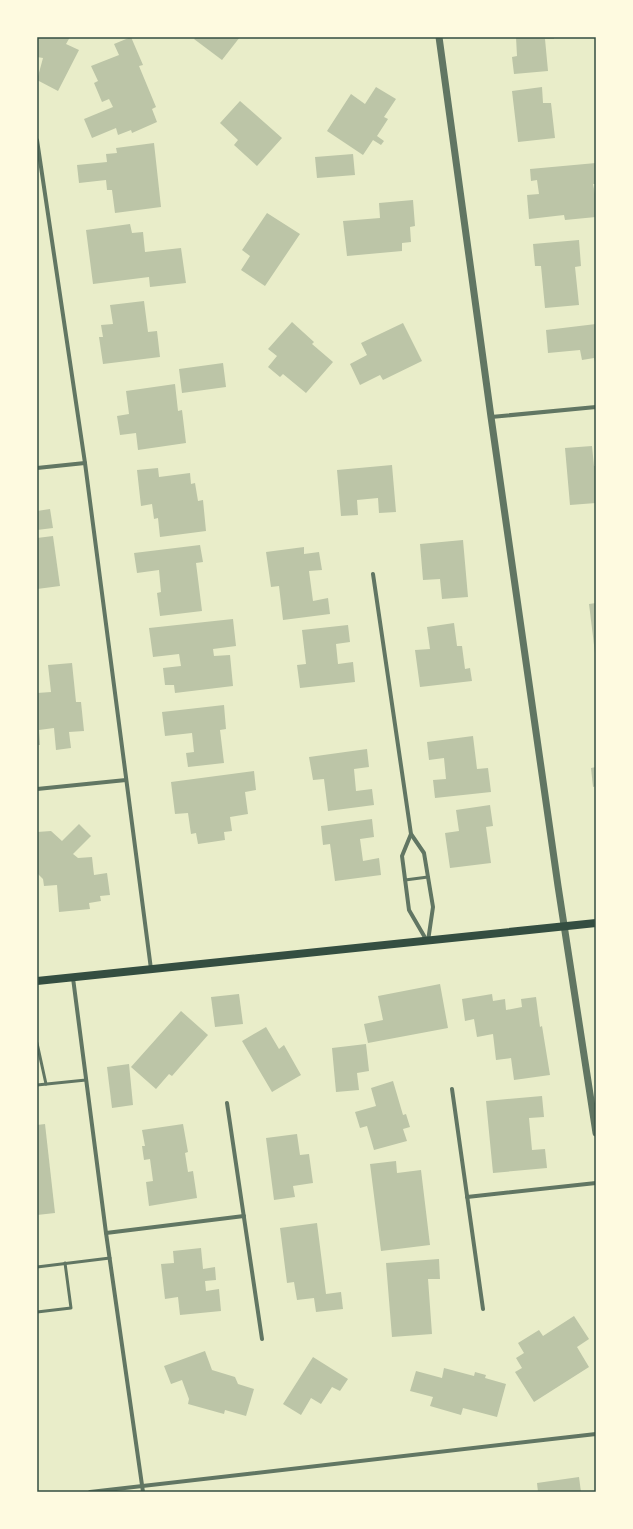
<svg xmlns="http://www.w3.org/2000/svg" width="633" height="1529" font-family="'Sofia Sans Condensed',sans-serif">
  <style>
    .building { fill: #bcc5a7 }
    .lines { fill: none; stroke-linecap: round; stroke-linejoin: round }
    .service { stroke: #617663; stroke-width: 3 }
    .minor { stroke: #617663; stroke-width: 4 }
    .tertiary { stroke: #617663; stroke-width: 7 }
    .secondary { stroke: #344e41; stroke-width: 8 }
    .neatline { fill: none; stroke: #344e41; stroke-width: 1.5 }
  </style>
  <rect width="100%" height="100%" fill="#e9edc9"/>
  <g class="building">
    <polygon points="37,37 70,37 66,44 79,50 58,91 37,80 43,58 37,57"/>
    <polygon points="131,37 143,65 139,66 156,107 152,109 157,122 132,133 131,130 118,135 116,128 92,138 84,119 113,107 109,99 102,102 94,83 98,81 91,66 119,55 114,44"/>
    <polygon points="196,37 240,37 222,60 194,39"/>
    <polygon points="516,37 554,37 554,39 545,39 548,71 514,74 512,57 517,56"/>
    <polygon points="376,87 396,99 384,117 388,119 377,136 384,141 381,145 373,140 363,155 327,131 351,94 365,104"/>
    <polygon points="542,87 543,103 551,103 555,138 518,142 512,91"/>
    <polygon points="240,101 282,138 257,166 234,145 238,140 220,123"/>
    <polygon points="154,143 161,207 115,213 112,190 107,190 106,180 79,183 77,165 107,162 106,154 117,153 116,148"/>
    <polygon points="353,154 355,175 317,178 315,157"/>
    <polygon points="596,163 596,184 593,184 595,194 596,194 596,217 565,220 564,215 529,219 527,195 539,194 537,180 531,181 530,169"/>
    <polygon points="413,200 415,226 410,227 411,242 402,243 402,251 347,256 343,221 380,218 379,203"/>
    <polygon points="267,213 300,234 265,286 241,270 250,256 242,250"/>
    <polygon points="130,224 132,233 143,232 145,252 181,248 186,283 150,287 149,277 93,284 86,230"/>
    <polygon points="579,240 581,266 575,267 579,305 545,308 541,266 535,266 533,244"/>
    <polygon points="144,301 148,332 157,331 160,357 103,364 99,337 103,337 101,325 113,324 110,305"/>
    <polygon points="292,322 314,342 312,344 333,362 306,393 283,374 280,377 268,367 277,356 268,349"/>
    <polygon points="403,323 422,361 383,380 380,375 360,385 350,364 367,355 361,343"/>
    <polygon points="596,324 596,365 594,358 582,360 580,350 548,353 546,330"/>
    <polygon points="223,363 226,387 182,393 179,369"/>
    <polygon points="175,384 178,411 182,410 186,443 138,450 136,433 120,435 117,416 129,414 126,391"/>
    <polygon points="592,446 594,466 596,466 596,503 570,505 565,448"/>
    <polygon points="392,465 396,512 379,513 378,498 357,500 358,515 341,516 337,470"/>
    <polygon points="158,468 159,477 190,473 191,484 195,483 198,501 203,500 206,531 160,537 158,518 154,519 152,504 141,506 137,470"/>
    <polygon points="50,509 53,528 37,530 37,511"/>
    <polygon points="53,536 60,586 37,589 37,538"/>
    <polygon points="463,540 468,597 442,599 440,579 423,580 420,544"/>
    <polygon points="200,545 203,562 196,563 202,611 160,616 157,593 161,592 159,570 137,573 134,553"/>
    <polygon points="304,547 304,554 319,552 322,570 309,571 313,601 328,598 330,614 283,620 279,586 271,587 266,552"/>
    <polygon points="596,603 596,652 595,653 589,604"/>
    <polygon points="233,619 236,646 213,649 214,656 230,655 233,686 175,693 174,685 165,685 163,668 181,666 179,654 153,657 149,628"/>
    <polygon points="454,623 457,646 462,646 465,669 470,668 472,681 420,687 415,650 430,649 427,627"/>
    <polygon points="348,625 350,642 336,644 338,664 353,662 355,682 300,688 297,665 306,664 302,630"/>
    <polygon points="72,663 76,702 81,702 84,731 69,732 71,748 56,750 54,728 39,730 40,745 37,745 37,693 51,692 48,665"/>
    <polygon points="224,705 226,729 220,730 224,763 188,767 186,753 194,752 192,733 165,736 162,712"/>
    <polygon points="473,736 477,769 488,768 491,792 435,798 433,780 446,779 444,758 429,760 427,742"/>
    <polygon points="367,749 369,767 354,769 356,791 372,789 374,805 328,811 324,779 313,780 309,757"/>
    <polygon points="596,767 596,786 593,787 591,768"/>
    <polygon points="254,771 256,790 245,792 248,814 230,817 232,831 224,832 225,840 198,844 196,833 191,834 188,813 175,814 171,782"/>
    <polygon points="490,805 493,826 486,827 491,863 450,868 445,833 459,831 456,810"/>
    <polygon points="372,819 374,837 360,839 363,861 379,858 381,875 335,881 330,844 323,845 321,826"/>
    <polygon points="79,824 91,836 73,854 78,858 92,857 94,875 107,873 110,895 100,896 101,901 89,903 90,909 59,912 57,885 44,886 43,879 38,874 37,832 51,831 62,841"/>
    <polygon points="440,984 448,1028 368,1043 364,1024 383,1020 378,996"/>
    <polygon points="239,994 243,1024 215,1027 211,997"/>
    <polygon points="492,994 493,1001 505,999 506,1010 522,1007 521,999 536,997 540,1027 542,1026 550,1075 514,1080 511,1058 496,1060 493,1034 477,1037 474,1019 465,1021 462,999"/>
    <polygon points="181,1011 208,1035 172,1076 169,1074 156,1089 131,1067"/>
    <polygon points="266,1027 279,1049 284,1045 301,1075 272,1092 242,1041"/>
    <polygon points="366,1044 369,1071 357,1073 359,1090 336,1092 332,1048"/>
    <polygon points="129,1064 133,1105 112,1108 107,1067"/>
    <polygon points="393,1081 403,1115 406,1114 410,1127 403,1129 407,1141 374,1150 367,1126 360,1128 355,1112 376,1106 371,1088"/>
    <polygon points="542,1096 544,1117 529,1118 532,1150 545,1149 547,1168 493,1173 486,1101"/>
    <polygon points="45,1124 55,1213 37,1215 37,1125"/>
    <polygon points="183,1124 188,1152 185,1153 188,1172 193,1171 197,1198 149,1206 146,1182 153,1181 150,1159 144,1160 142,1146 145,1146 142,1130"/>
    <polygon points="297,1134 300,1155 309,1154 313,1183 293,1186 295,1197 274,1200 266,1138"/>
    <polygon points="396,1161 397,1173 421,1170 430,1245 381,1251 370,1164"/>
    <polygon points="317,1223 326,1294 341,1292 343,1309 316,1312 314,1298 297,1300 294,1282 287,1283 280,1228"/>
    <polygon points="201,1248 203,1269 215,1267 216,1280 205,1281 206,1291 219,1289 221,1311 180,1315 178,1297 165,1299 161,1264 174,1263 173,1251"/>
    <polygon points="439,1259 440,1279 428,1279 432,1334 392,1337 386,1263"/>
    <polygon points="574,1316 589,1339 577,1347 589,1367 534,1402 515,1372 522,1368 516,1358 524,1353 518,1343 539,1330 543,1336"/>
    <polygon points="205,1351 212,1370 235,1377 238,1384 254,1389 246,1416 225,1410 224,1414 188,1404 189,1399 182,1380 171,1384 164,1366"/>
    <polygon points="313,1357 348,1379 340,1391 332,1387 321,1404 311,1398 301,1415 283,1404"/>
    <polygon points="444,1368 474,1376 475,1372 486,1375 485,1378 506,1384 497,1417 463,1408 461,1415 430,1406 433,1397 410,1391 416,1371 442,1378"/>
    <polygon points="579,1477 581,1492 538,1492 537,1483"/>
  </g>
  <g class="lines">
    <g class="service">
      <polyline points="405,880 428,877"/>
      <polyline points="37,1043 46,1084"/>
      <polyline points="37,1085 86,1080"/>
      <polyline points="37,1267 110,1258"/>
      <polyline points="37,1312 71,1308 65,1263"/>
    </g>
    <g class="minor">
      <polyline points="37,140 85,463 151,969"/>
      <polyline points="491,417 596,407"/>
      <polyline points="37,468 85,463"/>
      <polyline points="373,574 411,834 424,853 433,907 428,941"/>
      <polyline points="37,789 126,780"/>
      <polyline points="411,834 402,856 409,910 427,941"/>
      <polyline points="73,978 106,1233 143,1492"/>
      <polyline points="452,1089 483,1309"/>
      <polyline points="227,1103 262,1339"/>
      <polyline points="467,1197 596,1183"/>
      <polyline points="106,1233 244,1216"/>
      <polyline points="90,1492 596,1434"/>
    </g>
    <polyline class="tertiary" points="439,37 491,417 558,886 596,1133"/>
    <polyline class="secondary" points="37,981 596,923"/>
  </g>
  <rect width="633" height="1529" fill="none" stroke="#fefae0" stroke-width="76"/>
  <rect x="38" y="38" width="557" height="1453" class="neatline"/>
</svg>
